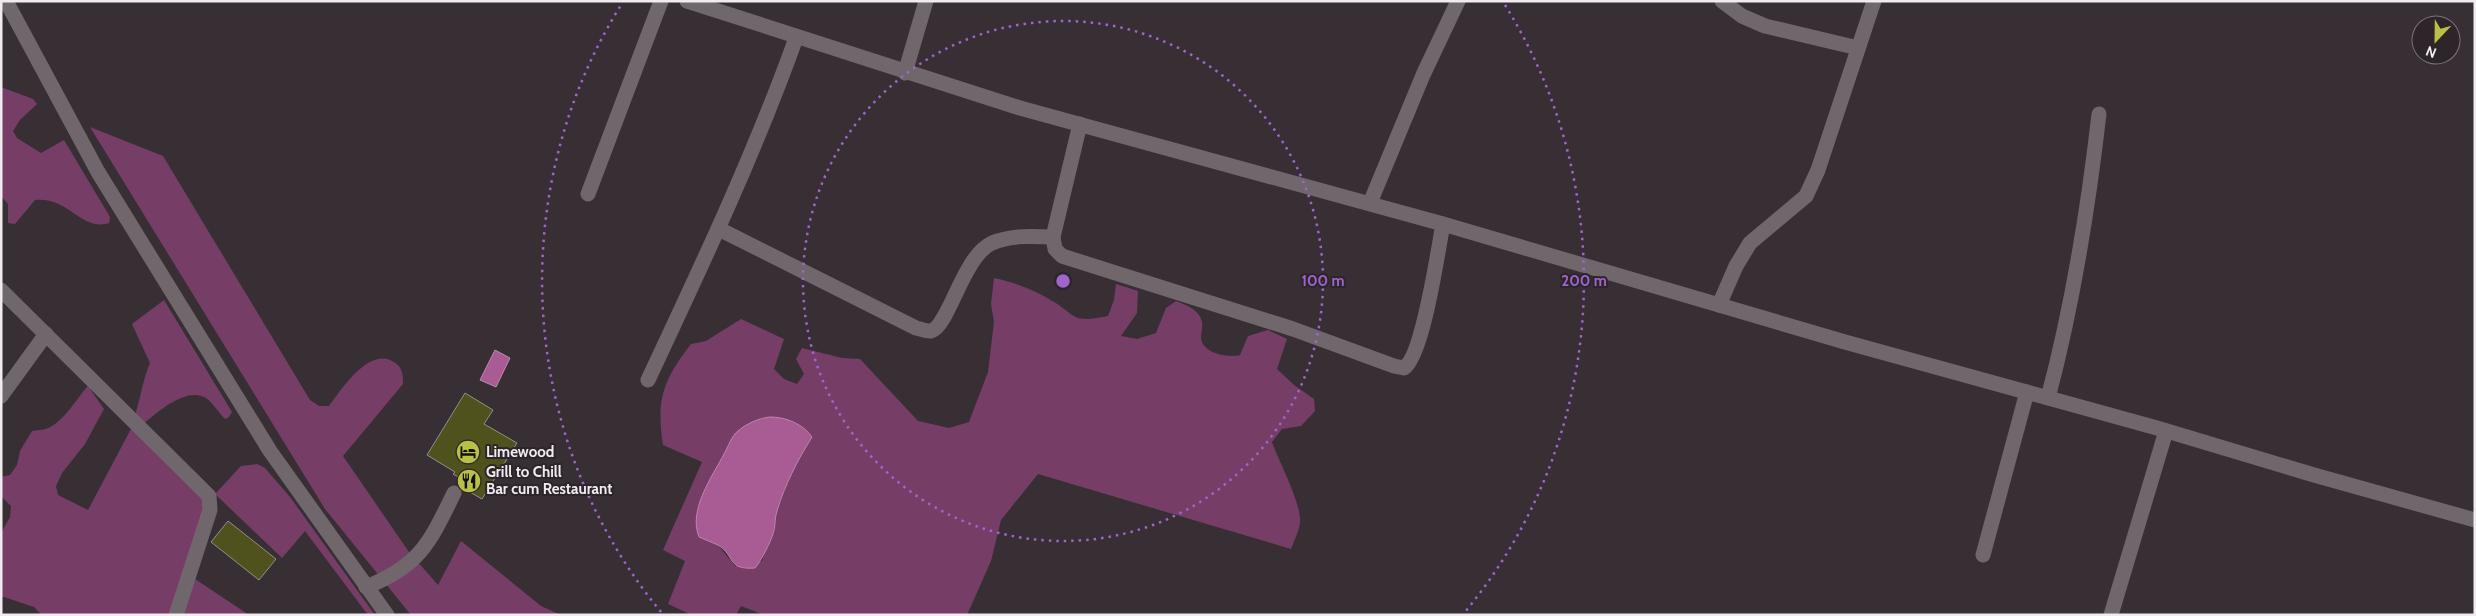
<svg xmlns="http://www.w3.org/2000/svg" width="2476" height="616" font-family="Cabin,sans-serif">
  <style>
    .green { fill: #763e67; fill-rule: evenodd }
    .water { fill: #a95b94; stroke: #bf86af }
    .building { fill: #4f521d; stroke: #909187 }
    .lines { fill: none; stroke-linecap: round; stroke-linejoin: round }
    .minor { stroke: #70676d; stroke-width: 15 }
    .ring { fill: none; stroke: #9e65cd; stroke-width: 2.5; stroke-dasharray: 2.5 5 }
    .labels { text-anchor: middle; stroke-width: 4; stroke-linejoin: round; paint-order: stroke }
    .poi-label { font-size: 15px; font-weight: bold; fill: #f1ebef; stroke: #2d252a; text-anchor: start }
    .centre { fill: #9e65cd; stroke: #2d252a; stroke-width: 2.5 }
    .ring-label { font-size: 15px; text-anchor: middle; font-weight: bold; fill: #9e65cd; stroke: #2d252a; stroke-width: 4; stroke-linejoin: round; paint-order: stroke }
  </style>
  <rect width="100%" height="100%" fill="#372f34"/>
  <g class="green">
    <path d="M1,87L33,99L37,104L20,120L13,131L17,138L41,153L64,140L110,217L109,223C82,232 68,196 35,200L15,224L8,223V204L1,196Z"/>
    <path d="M90,127L163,156L310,400L319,406H329C341,390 368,348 392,361C402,366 403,373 403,384L343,456L409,552L438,585L461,541L541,606L561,615H411L325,509Z"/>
    <path d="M994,278C1013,282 1033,289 1049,299C1078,315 1069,324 1108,316L1114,300L1116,284L1138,291L1137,313L1121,336L1137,339L1156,333L1166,308L1176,301C1186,305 1200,310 1202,322C1203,327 1201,333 1201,338C1203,354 1228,358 1240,355L1248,336L1268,330L1287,339L1277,369L1294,385L1314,399L1315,411L1301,426L1282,429L1272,442C1279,462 1302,504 1300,523C1299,531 1294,541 1291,549L1038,474L1001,520L991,561L967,615H764L741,606L736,615H692L668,604L685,561L663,550L702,462L663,445C656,400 663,380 691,344L706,341L741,319L784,339L774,369L784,379L797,384L804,374L796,359L802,348L842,358L860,359L918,421L949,428L969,422L988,372L994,322L991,304ZM777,417L812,437L793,469L776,514L773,535L766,547L762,561L735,566L718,545L699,537L697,531L698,508L762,418Z"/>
    <path d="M164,300L232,412L229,417L225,419C219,413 213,403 206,398C186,386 157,413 143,424L135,415C141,397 143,379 150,363L132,324Z"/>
    <path d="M88,386L104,409L85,444L62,473L56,486L58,495L88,510L132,427L207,501L172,615H42L34,607L1,596V533L10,517L11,506L1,496V477L10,475L17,465L20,451L32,431C38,430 47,430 52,426C67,417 76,399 88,386Z"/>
    <polygon points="257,464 265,468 290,497 375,615 368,615 305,531 282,558 215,494 241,466"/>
    <polygon points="195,579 249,615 182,615"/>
  </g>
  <g class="water">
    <polygon points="495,350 510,358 496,387 480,380"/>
    <path d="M770,417C786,417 803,424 812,437C797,461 785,485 777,511C774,519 776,527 773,534C771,541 760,563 755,568C726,570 736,556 718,545C712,542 705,540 699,537C688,510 712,477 724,454C728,447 732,435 738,431C746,424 759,418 770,417Z"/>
  </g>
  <g class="building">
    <polygon points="465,393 493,410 484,424 517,443 482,499 468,491 470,488 460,482 462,479 453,474 455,472 427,455"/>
    <polygon points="228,521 276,559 259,580 211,542"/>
  </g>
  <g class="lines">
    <g class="minor">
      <polyline points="6,1 98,172 270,451 387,615"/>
      <polyline points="687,1 1020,108 1443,224 1845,342 2157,428 2314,475 2475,520"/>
      <polyline points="1722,1 1742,16 1765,26 1858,48"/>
      <polyline points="905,73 926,1"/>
      <path d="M1080,124L1053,237L1055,249L1062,256L1293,329L1394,366L1404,368C1423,356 1438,250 1443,224"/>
      <polyline points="588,194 661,1"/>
      <polyline points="1370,203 1423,75 1458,1"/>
      <path d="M719,229L916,328C921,329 927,332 931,331C949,326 963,256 992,243C1011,235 1033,236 1053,237"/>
      <polyline points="1,290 209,496 210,510 176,615"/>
      <polyline points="1719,305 1736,266 1750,243 1806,196 1818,170 1874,1"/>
      <path d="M648,380C701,267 754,155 796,38"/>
      <polyline points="1,396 46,334"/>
      <path d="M2048,398C2073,304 2088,210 2099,114"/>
      <polyline points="1983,555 2027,392"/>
      <path d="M366,587C420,566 430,542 454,493"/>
      <polyline points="2111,615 2166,431"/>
    </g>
  </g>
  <g class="ring">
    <circle cx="1063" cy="281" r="260"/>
    <path d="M661 612A521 521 0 0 1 621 5M1505 5A521 521 0 0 1 1465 612"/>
  </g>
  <defs>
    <g id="hotel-disc" transform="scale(1.25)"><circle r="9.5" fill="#bac045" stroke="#2d252a"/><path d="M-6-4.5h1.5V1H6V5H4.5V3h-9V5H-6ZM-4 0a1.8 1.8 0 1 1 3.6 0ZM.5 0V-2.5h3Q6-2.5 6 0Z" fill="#111"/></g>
    <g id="restaurant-disc" transform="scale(1.25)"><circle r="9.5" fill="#bac045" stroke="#2d252a"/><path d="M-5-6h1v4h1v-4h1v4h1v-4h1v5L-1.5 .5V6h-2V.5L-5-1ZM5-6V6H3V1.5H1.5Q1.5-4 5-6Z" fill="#111"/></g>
  </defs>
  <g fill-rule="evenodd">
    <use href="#hotel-disc" x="468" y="452"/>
    <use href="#restaurant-disc" x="469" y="481"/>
  </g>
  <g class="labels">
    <g class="poi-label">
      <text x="486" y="457">Limewood</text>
      <text x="486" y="477">Grill to Chill<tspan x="486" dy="17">Bar cum Restaurant</tspan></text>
    </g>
  </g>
  <circle cx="1063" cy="281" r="8" class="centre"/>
  <g class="ring-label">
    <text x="1323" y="286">100 m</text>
    <text x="1584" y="286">200 m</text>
  </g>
  <rect width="2476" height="616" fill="none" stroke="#f1ebef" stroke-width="5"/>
  <g transform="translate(2436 40) rotate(202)"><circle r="24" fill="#2d252a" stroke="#7b7479"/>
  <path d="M0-4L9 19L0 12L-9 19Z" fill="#bac045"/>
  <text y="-8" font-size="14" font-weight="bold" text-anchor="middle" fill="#f1ebef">N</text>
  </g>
</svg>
